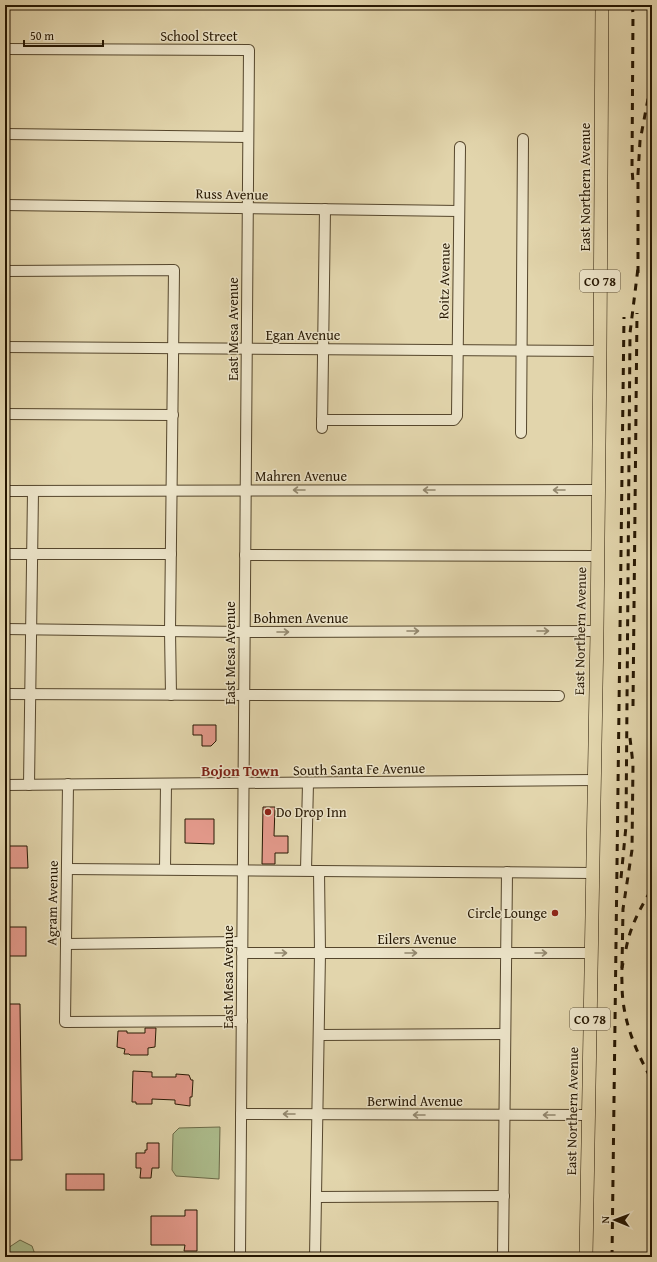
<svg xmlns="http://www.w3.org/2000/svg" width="657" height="1262" font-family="'Gentium Book Plus',serif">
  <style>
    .green { fill: #adbe8e; stroke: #6a6a48 }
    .building { fill: #e49a8c; stroke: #261702 }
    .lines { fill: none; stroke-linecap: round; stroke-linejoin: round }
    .minor-casing { stroke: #55462c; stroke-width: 12 }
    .major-casing { stroke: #261702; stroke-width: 14 }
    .minor { stroke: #ece4c9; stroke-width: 10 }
    .major { stroke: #e2d5ac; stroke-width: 13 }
    .rail { stroke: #261702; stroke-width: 3; stroke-dasharray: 7 7; stroke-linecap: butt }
    .oneway { stroke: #93886f }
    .poi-dot { fill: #8f2418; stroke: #ece4c9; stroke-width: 1.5 }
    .labels { text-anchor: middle; stroke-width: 3; stroke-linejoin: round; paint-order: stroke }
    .shield { fill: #ece4c9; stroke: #61543e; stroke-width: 1 }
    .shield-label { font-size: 13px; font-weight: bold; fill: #261702 }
    .street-label { font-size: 14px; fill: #261702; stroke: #ece4c9 }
    .poi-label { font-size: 14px; fill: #261702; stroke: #ece4c9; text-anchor: start }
    .neighbourhood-label { font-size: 15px; font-weight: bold; fill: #7a1f14; stroke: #ece4c9 }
  </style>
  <rect width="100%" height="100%" fill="#e2d5ac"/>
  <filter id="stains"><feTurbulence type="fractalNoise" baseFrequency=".005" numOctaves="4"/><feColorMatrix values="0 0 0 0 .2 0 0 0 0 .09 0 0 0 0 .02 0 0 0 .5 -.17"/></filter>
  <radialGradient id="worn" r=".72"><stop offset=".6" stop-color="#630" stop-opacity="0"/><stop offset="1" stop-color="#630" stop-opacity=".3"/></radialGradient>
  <g class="green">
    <polygon points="220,1127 219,1179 176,1176 172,1170 173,1134 179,1128"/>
    <polygon points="20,1240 32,1246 36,1257 5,1257 5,1250"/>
  </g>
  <g class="building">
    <polygon points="193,725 216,725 216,741 211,746 202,746 202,735 193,735"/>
    <polygon points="263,807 275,807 274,836 288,836 288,853 275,853 275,864 262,864"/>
    <polygon points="185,819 214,819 214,844 185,843"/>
    <polygon points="5,846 27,846 28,868 5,868"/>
    <rect x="5" y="927" width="21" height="29"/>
    <polygon points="5,1004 20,1004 22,1160 5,1160"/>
    <polygon points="145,1028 156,1028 155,1047 148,1048 148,1055 130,1055 129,1054 124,1054 125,1049 117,1047 118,1031 127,1031 127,1033 145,1033"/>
    <polygon points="133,1071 152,1072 152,1077 176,1077 176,1074 189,1075 191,1080 193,1080 192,1097 190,1097 190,1106 175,1104 175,1100 152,1099 152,1104 136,1104 136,1102 132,1102"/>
    <polygon points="147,1143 159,1143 159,1168 152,1168 151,1178 140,1178 141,1168 136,1168 136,1153 145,1153 145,1150 147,1150"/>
    <rect x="66" y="1174" width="38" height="16"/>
    <polygon points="185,1210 197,1210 197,1251 184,1251 185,1245 151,1245 151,1216 185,1216"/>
  </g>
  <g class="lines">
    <g class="minor-casing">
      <g id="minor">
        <polyline points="5,49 249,50 240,1257"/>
        <polyline points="5,134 248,137"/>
        <polyline points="5,205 459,211"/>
        <polyline points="5,271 174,270 170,631 171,695"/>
        <polyline points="5,347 600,351"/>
        <polyline points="5,414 173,415"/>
        <polyline points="322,420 454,420 457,416 460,147"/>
        <polyline points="322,428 325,209"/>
        <polyline points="521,433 523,139"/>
        <polyline points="5,491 598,490"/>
        <polyline points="5,554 171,554"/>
        <polyline points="245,555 597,556"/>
        <polyline points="5,629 244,632 597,631"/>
        <polyline points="5,694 559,696"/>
        <polyline points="68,784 65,1022 242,1021"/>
        <polyline points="5,785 594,780"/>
        <polyline points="29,785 33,491"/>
        <polyline points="67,869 592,873"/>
        <polyline points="165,869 166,784"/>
        <polyline points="306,870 308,783"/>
        <polyline points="66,944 242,942"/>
        <polyline points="242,953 591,953"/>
        <polyline points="319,1035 505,1034"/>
        <polyline points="241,1114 588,1115"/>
        <polyline points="316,1197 504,1196"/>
        <polyline points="315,1257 320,953 319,871"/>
        <polyline points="503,1257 507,872"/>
      </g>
    </g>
    <g class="major-casing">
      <polyline id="major" points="586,1257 597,631 600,351 602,5"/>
    </g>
    <use href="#minor" class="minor"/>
    <use href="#major" class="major"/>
    <g class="rail">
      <polyline points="632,5 633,13 632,169 633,182"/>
      <polyline points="638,273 638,174 640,141 652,78"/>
      <polyline points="633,706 637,313"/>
      <polyline points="621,878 626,826 630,333 638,268"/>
      <path d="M626,949C630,927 640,908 652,889"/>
      <path d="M623,963C621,970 622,977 622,984C622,1019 635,1050 652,1080"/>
      <polyline points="622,968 623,909 632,850 633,764 630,738"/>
      <polyline points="650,1006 652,847"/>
      <polyline points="612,1257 624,317"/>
    </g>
  </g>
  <defs><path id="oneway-shaft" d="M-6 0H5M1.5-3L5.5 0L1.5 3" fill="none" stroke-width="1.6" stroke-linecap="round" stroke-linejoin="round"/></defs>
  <g class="oneway">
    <use href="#oneway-shaft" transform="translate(299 490) rotate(-180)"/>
    <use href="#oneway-shaft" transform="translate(429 490) rotate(-180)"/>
    <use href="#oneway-shaft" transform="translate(559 490) rotate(-180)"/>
    <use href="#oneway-shaft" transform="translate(413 631)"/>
    <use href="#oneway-shaft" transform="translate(543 631)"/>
    <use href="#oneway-shaft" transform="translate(283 632)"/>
    <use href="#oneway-shaft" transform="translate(281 953)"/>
    <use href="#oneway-shaft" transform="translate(411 953)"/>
    <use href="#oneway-shaft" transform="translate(541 953)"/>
    <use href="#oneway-shaft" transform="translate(289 1114) rotate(-180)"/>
    <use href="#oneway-shaft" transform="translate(419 1115) rotate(-180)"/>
    <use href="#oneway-shaft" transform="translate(549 1115) rotate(-180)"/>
  </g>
  <g class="poi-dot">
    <circle cx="268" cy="812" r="4"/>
    <circle cx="555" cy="913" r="4"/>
  </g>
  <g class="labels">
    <g class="shield">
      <rect x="580" y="270" width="40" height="22" rx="3"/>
      <rect x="570" y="1008" width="40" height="22" rx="3"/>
    </g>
    <g class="shield-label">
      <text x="600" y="286">CO 78</text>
      <text x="590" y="1024">CO 78</text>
    </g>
    <g class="street-label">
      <text x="199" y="41">School Street</text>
      <text transform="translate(585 187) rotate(-90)" y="5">East Northern Avenue</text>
      <text transform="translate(232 194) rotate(1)" y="5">Russ Avenue</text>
      <text transform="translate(444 281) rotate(-89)" y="5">Roitz Avenue</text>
      <text transform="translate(233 329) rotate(-90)" y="5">East Mesa Avenue</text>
      <text x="303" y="340">Egan Avenue</text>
      <text x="301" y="481">Mahren Avenue</text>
      <text x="301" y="623">Bohmen Avenue</text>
      <text transform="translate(580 631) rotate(-89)" y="5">East Northern Avenue</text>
      <text transform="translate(230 653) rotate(-90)" y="5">East Mesa Avenue</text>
      <text transform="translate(359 769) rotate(-1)" y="5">South Santa Fe Avenue</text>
      <text transform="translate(52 903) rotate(-89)" y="5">Agram Avenue</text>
      <text x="417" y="944">Eilers Avenue</text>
      <text transform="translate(228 977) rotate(-90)" y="5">East Mesa Avenue</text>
      <text x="415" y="1106">Berwind Avenue</text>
      <text transform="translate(572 1111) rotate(-89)" y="5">East Northern Avenue</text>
    </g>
    <g class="poi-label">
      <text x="276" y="817">Do Drop Inn</text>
      <text x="547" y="918" text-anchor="end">Circle Lounge</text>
    </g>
    <g class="neighbourhood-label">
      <text x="240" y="776">Bojon Town</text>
    </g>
  </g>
  <rect width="657" height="1262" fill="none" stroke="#e2d5ac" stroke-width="20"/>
  <rect x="6" y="6" width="645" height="1250" fill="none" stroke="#261702" stroke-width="2"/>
  <rect x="10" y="10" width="637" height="1242" fill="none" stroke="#261702"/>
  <g transform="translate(615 1220) rotate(271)" stroke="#ece4c9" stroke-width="3" paint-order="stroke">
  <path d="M0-3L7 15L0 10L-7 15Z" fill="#261702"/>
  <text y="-6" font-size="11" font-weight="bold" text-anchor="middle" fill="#261702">N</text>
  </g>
  <path d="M24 40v6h79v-6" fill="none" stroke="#261702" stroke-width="2"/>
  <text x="30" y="40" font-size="12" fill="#261702" stroke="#ece4c9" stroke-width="3" paint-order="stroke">50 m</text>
  <rect width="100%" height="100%" filter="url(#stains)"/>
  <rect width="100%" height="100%" fill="url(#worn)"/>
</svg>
